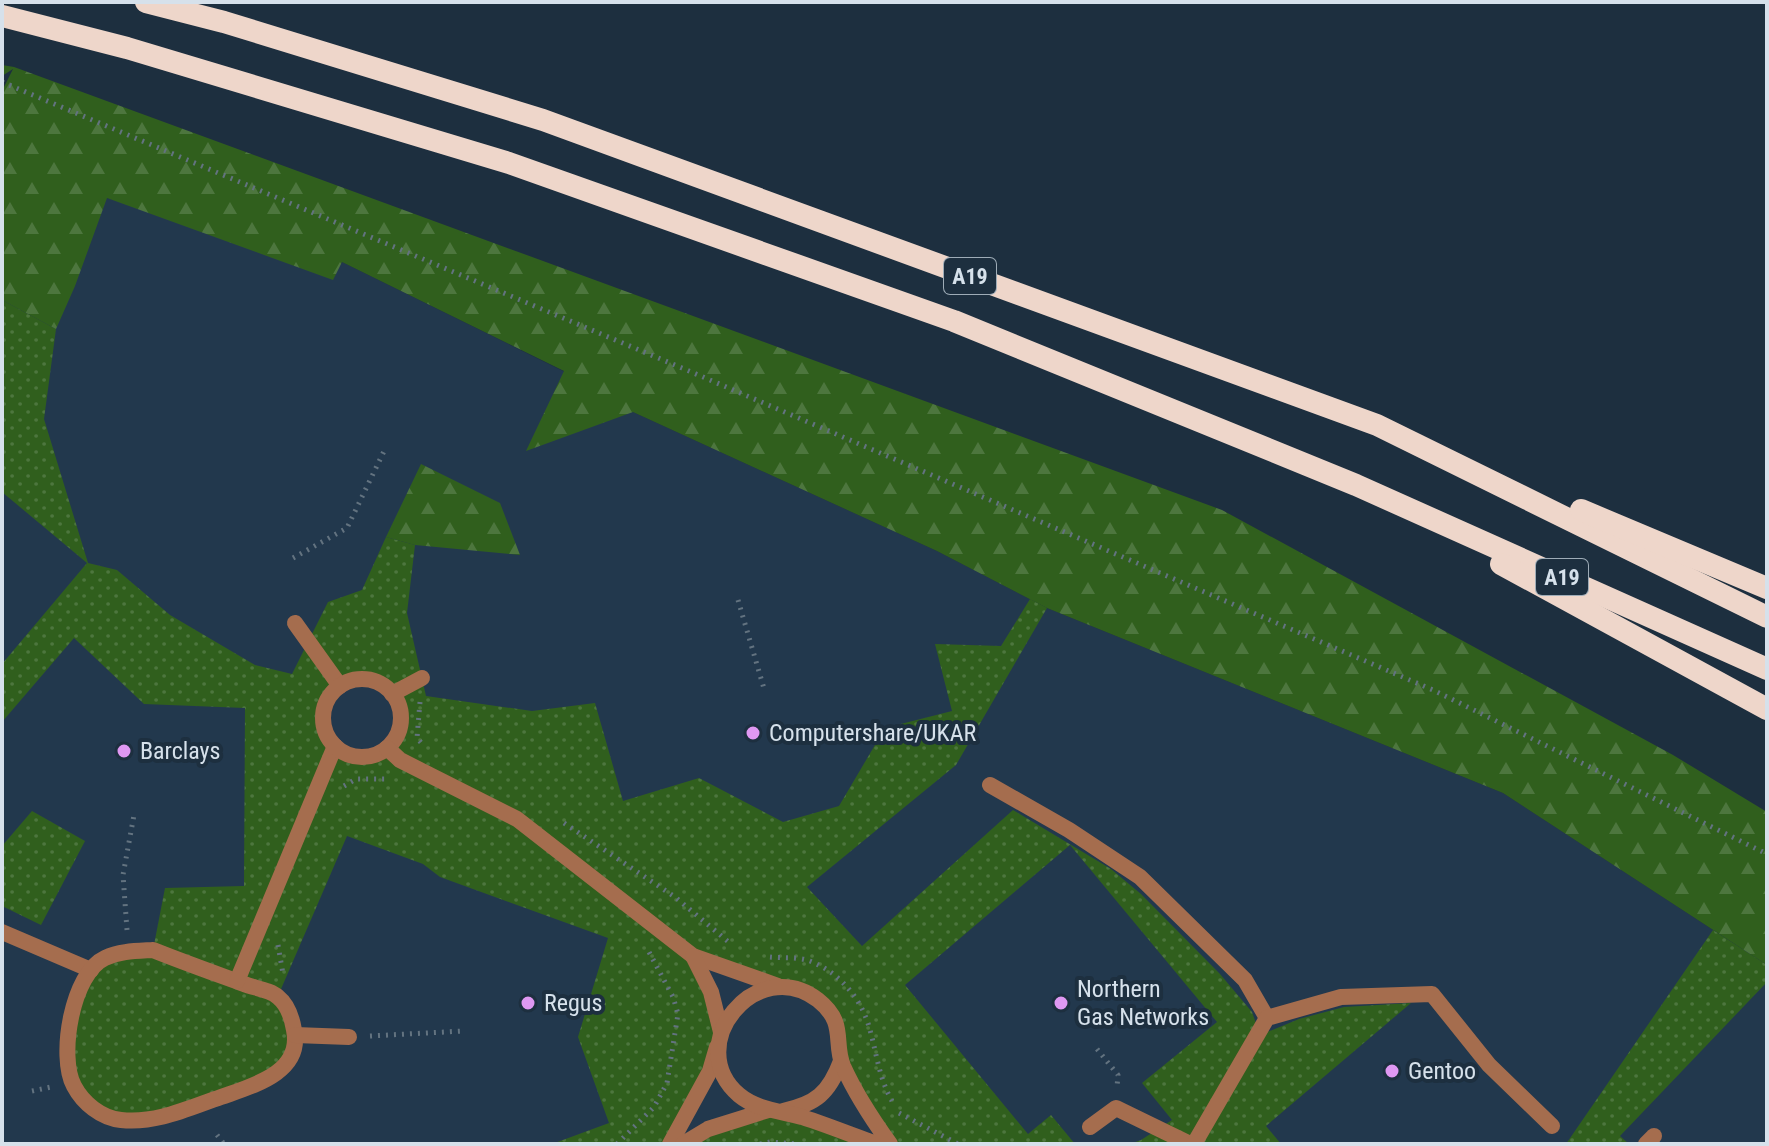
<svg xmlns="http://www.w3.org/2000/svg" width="1769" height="1146" font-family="'Roboto Condensed',sans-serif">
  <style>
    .built { fill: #22384d }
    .grass { fill: url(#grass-dots); fill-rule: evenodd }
    .forest { fill: url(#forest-firs) }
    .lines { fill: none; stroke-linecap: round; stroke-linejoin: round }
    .path { stroke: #637380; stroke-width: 5; stroke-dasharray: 2 6; stroke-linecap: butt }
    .service { stroke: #a56d4e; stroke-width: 16 }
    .minor { stroke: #a56d4e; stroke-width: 16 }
    .trunk { stroke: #eed6ca; stroke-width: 22 }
    .poi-dot { fill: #df98f2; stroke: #1d2f3f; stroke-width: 3 }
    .labels { text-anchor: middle; stroke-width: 8; stroke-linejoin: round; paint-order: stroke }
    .shield { fill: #1d2f3f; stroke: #9eacb7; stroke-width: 2 }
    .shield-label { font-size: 22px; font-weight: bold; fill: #d6e1eb }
    .poi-label { font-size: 24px; fill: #d6e1eb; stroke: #1d2f3f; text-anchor: start }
  </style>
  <defs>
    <pattern id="grass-dots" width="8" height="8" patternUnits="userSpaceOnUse" patternTransform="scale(2)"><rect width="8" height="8" fill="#305f1d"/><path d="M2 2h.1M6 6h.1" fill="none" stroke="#4d763e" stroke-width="1.8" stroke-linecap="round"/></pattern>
    <pattern id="forest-firs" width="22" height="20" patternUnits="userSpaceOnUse" patternTransform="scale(2)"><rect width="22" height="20" fill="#305f1d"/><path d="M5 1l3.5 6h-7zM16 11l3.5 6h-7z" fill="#4d763e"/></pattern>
  </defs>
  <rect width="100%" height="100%" fill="#1d2f3f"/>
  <polygon class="built" points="2,172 107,198 342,262 565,372 633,412 937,551 1047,608 1503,793 1767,965 1767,1144 2,1144"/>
  <g class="grass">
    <path d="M2,300L56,329L44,419L88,563L117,570L170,615L255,665L292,674L328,602L362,590L386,537L415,545L407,613L426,696L532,711L595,703L623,801L699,778L783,822L839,806L885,728L952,711L935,644L1001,646L1030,599L1047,608L956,765L807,887L862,946L1013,810L1111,869L1141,894L1220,974L1252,1012L1260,1035L1299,1019L1344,1007L1411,1003L1266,1126L1281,1144H1130L1141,1140L1172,1120L1142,1083L1217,1022L1070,845L905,985L1028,1134L1051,1115L1075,1144H890L860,1102L840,1032L818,1000L694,956L721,1032L670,1144H552L609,1123L578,1037L608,938L440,877L423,864L347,836L278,996L292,1053L261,1084L120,1120L72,1084L70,1014L102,958L153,950L165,888L244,886L245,708L144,704L74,638L2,722V664L87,563L2,492ZM356,680C428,684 400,774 352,755C342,751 334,747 328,737C314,711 332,688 356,680Z"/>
    <polygon points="32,811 85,841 41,925 2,906 2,846"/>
    <polygon points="1713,930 1767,965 1767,982 1620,1136 1629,1144 1566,1144"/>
    <polygon points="770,1110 876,1144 684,1144"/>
  </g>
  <g class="forest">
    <polygon points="2,65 14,67 1222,510 1673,755 1767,812 1767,965 1503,793 1047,608 937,551 633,412 526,451 564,371 342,262 333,280 107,198 75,286 56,329 2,300 2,91 13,69 2,76"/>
    <polygon points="421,464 500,503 520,555 415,545 386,537"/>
  </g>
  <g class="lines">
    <g class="path">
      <polyline points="2,82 682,368 1433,690 1767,854"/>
      <polyline points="293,558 347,528 386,447"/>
      <polyline points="738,600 765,692"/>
      <polyline points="420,702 417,738 423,745"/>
      <polyline points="344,786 356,779 388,779"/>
      <polyline points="564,823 675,897 731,944"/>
      <polyline points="127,930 123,875 134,815"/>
      <polyline points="278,945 283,974"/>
      <path d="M770,957C781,958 796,957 807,960C839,971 862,999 870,1030C877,1055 879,1078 892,1101"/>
      <polyline points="370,1036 463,1031"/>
      <polyline points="1097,1049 1118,1075 1117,1087"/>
      <polyline points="32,1091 51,1087"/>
      <polyline points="899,1113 958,1144"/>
      <polyline points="217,1135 224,1144"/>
      <polyline points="617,1144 654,1107 667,1083 678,1014 673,997 649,952"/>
      <polyline points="760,1144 770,1142 798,1144"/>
    </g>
    <g class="service">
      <polyline points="295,623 340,686"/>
      <polyline points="392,694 422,678"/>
      <polyline points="990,785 1069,830 1140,877 1245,980 1267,1018"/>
      <polyline points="2,932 91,970"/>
      <path d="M153,950C183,962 214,973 244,984C254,988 271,990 278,997C288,1005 292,1018 294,1030C303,1073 252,1086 221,1097C189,1108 156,1124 121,1120C101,1118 83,1103 74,1086C58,1057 72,973 105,958C120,951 136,951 153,950Z"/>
      <polyline points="237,981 335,746"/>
      <polyline points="295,1035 349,1037"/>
      <polyline points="1090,1127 1116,1108 1190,1144"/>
      <polyline points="1194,1144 1267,1018 1341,997 1432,994 1489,1065 1552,1126"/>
      <polyline points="1646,1144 1654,1136"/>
    </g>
    <g class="minor">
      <circle cx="362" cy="718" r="39"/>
      <polyline points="387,748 400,760 517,819 693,956 778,986"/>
      <polyline points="693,956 711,992 721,1032"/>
      <path d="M783,1111C816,1104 829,1093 841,1061"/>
      <polyline points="670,1144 710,1071 717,1047"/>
      <polyline points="683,1144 708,1129 768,1110"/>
      <path d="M876,1144C852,1135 827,1125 802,1117C781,1111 757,1110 739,1095C681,1045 757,953 818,1000C847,1023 833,1041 843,1066C856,1095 872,1119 890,1144"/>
    </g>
    <g class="trunk">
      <polyline points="146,2 224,22 543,120 1377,425 1767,617"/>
      <polyline points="2,16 127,48 509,163 954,321 1356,485 1767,669"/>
      <polyline points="1581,510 1767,588"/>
      <polyline points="1501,564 1767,709"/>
    </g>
  </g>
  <g class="poi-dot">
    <circle cx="753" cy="733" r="8"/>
    <circle cx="124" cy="751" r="8"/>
    <circle cx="528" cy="1003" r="8"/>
    <circle cx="1061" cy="1003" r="8"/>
    <circle cx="1392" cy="1071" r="8"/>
  </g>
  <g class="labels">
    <g class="shield">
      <rect x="944" y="258" width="52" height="36" rx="6"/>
      <rect x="1536" y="559" width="52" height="36" rx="6"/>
    </g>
    <g class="shield-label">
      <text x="970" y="284">A19</text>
      <text x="1562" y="585">A19</text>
    </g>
    <g class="poi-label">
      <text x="769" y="741">Computershare/UKAR</text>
      <text x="140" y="759">Barclays</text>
      <text x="1077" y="997">Northern<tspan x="1077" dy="28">Gas Networks</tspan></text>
      <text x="544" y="1011">Regus</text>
      <text x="1408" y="1079">Gentoo</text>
    </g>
  </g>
  <rect width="1769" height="1146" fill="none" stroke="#d6e1eb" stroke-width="8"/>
</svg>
